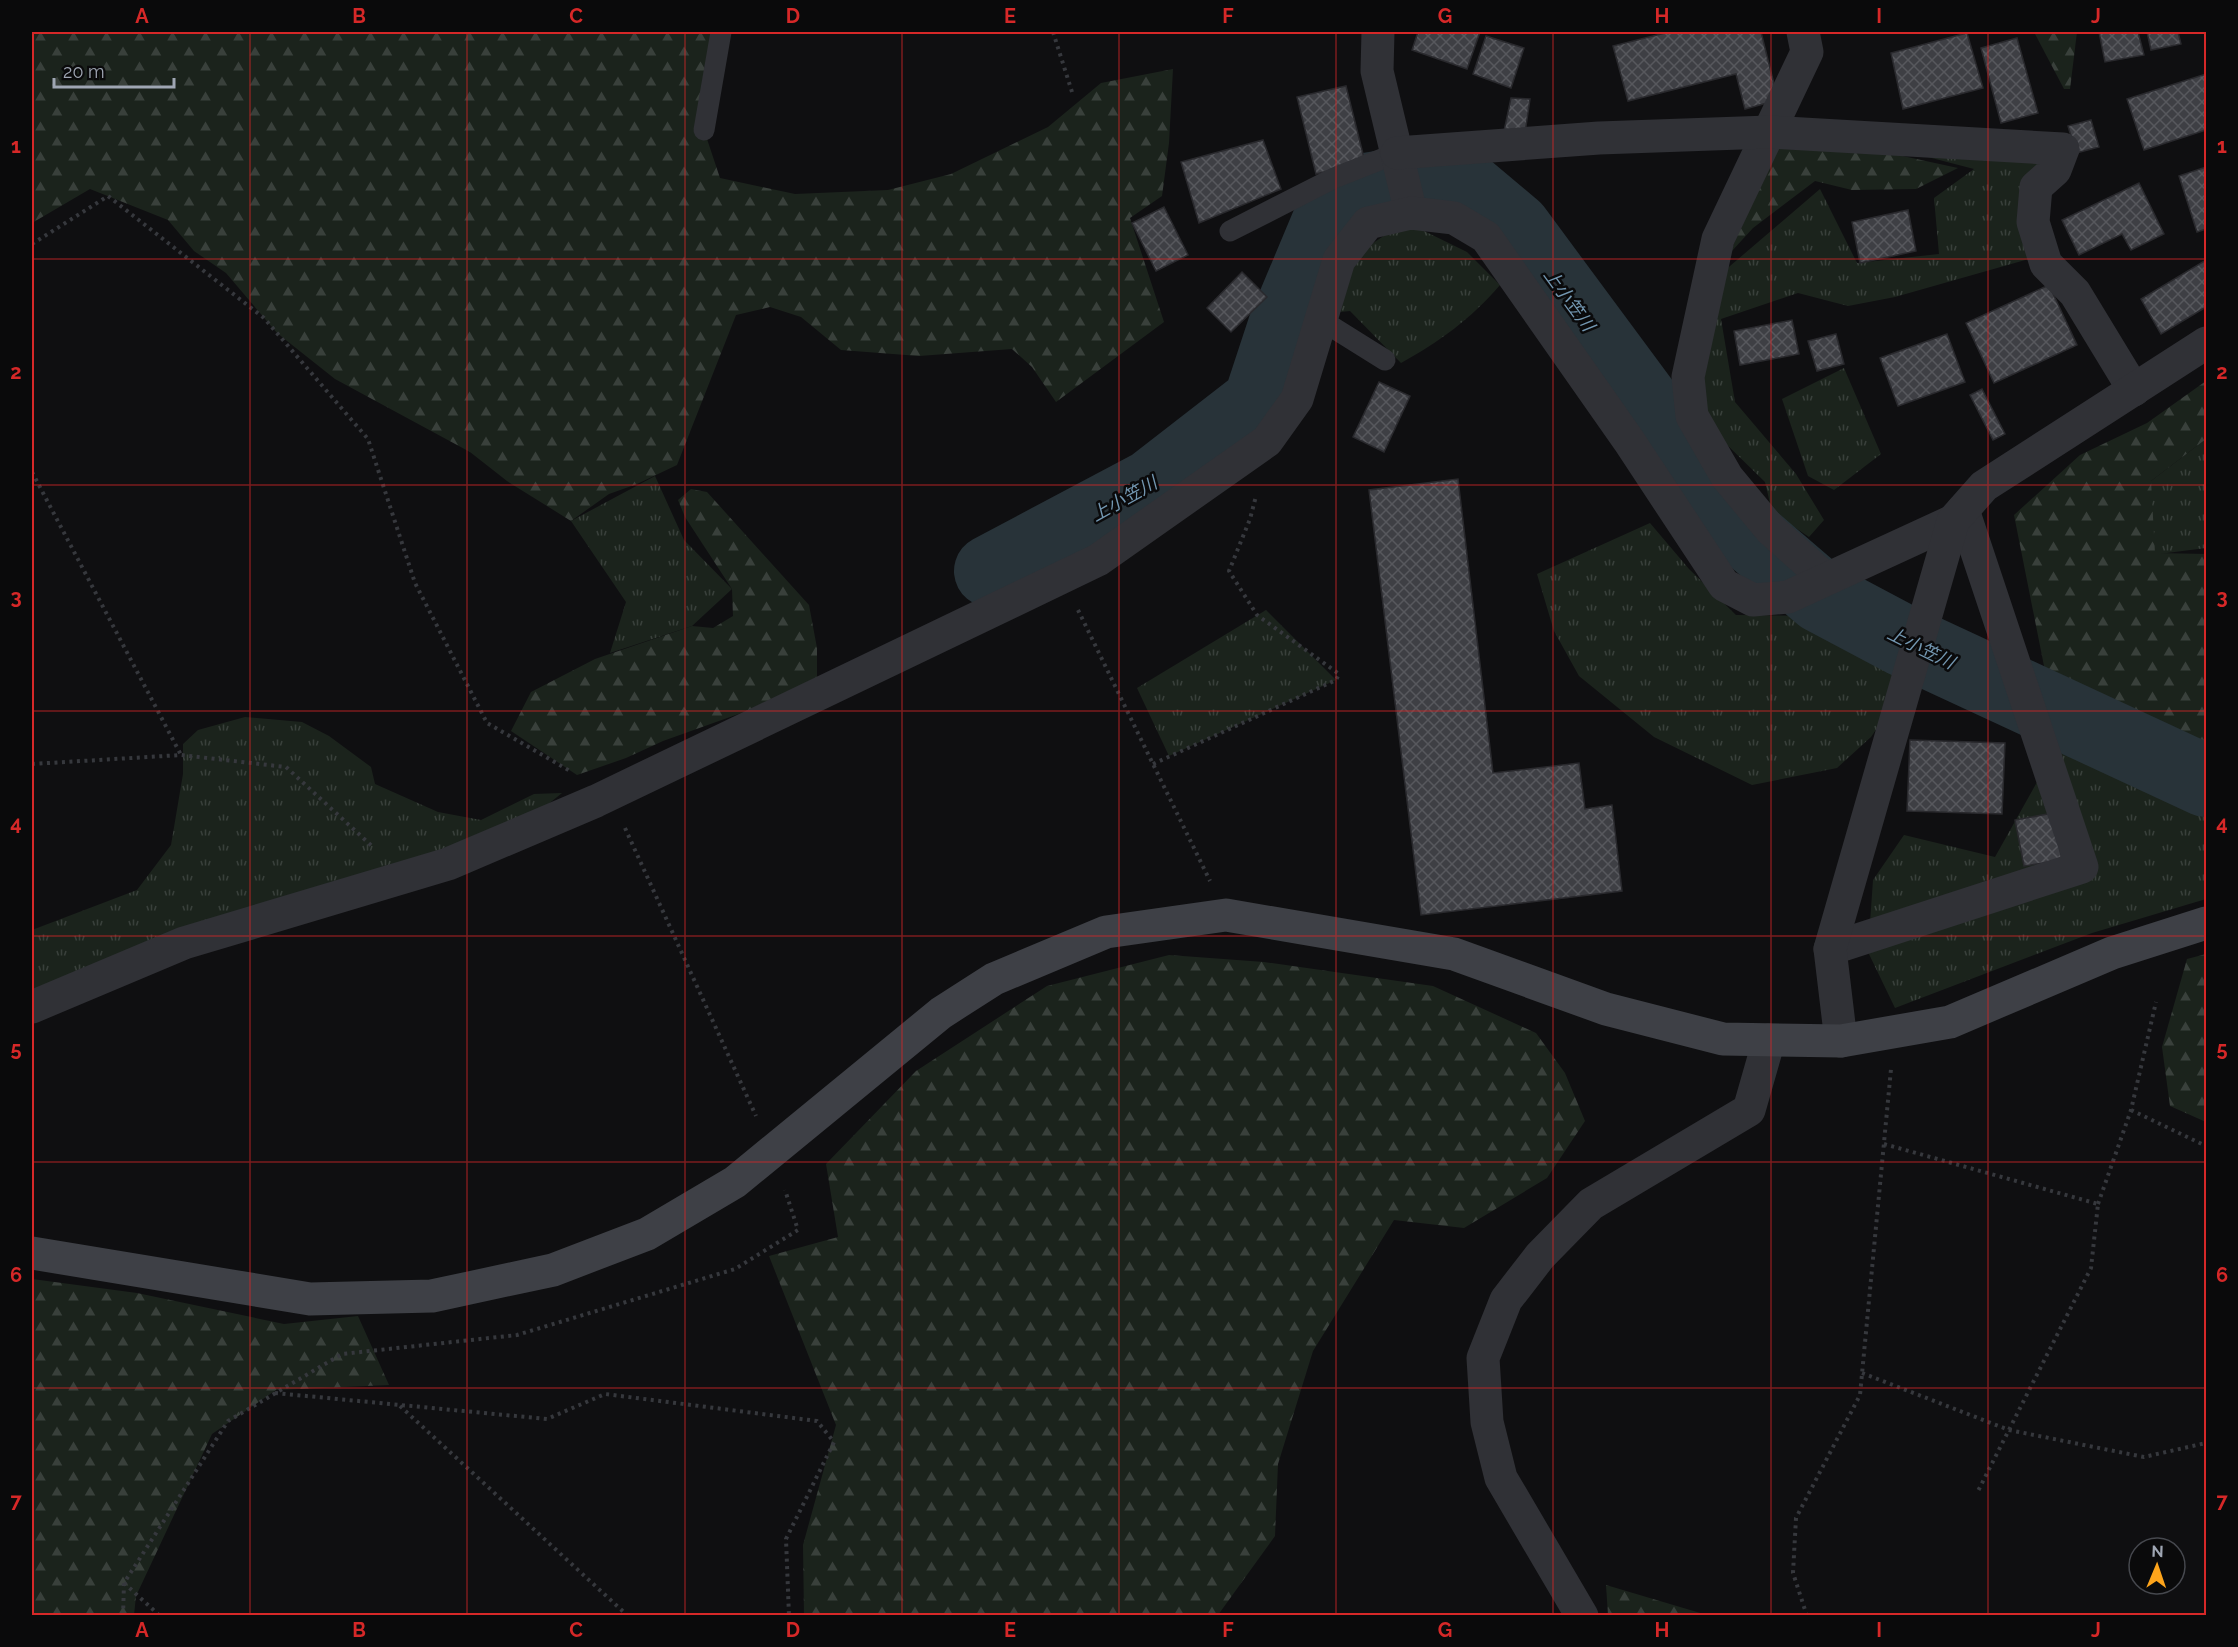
<svg xmlns="http://www.w3.org/2000/svg" width="2238" height="1647" font-family="Raleway,'Noto Sans JP',sans-serif">
  <style>
    .grass { fill: url(#grass-tufts) }
    .forest { fill: url(#forest-firs) }
    .lines { fill: none; stroke-linecap: round; stroke-linejoin: round }
    .river { stroke: #283339; stroke-width: 72 }
    .building { fill: url(#building-cross-hatch); stroke: #29292d; stroke-width: 1.5 }
    .path { stroke: #36383d; stroke-width: 4; stroke-dasharray: 3 4.5; stroke-linecap: butt }
    .lane { stroke: #303136; stroke-width: 21 }
    .street { stroke: #303136; stroke-width: 33 }
    .secondary { stroke: #3e4046; stroke-width: 33 }
    .grid { fill: none; stroke: #d62828; stroke-width: 1.5; stroke-opacity: 0.55 }
    .labels { text-anchor: middle; stroke-width: 5; stroke-linejoin: round; paint-order: stroke }
    .water-label { font-size: 18px; font-style: italic; fill: #7397b1; stroke: #0a0a0b }
    .neatline { fill: none; stroke: #d62828; stroke-width: 2 }
    .grid-label { font-size: 20px; text-anchor: middle; font-weight: bold; fill: #d62828 }
  </style>
  <defs>
    <pattern id="grass-tufts" width="24" height="20" patternUnits="userSpaceOnUse" patternTransform="scale(1.5)"><rect width="24" height="20" fill="#1b231c"/><path d="M3 7l-1-3M5 7V3M7 7l1-3M15 17l-1-3M17 17v-4M19 17l1-3" fill="none" stroke="#39403b"/></pattern>
    <pattern id="forest-firs" width="22" height="20" patternUnits="userSpaceOnUse" patternTransform="scale(1.5)"><rect width="22" height="20" fill="#1b231c"/><path d="M5 1l3.5 6h-7zM16 11l3.5 6h-7z" fill="#39403b"/></pattern>
    <pattern id="building-cross-hatch" width="8" height="8" patternUnits="userSpaceOnUse" patternTransform="scale(1.5)"><rect width="8" height="8" fill="#3e3f44"/><path d="M0 0l8 8M0 8l8-8" fill="none" stroke="#57585d"/></pattern>
  </defs>
  <rect width="100%" height="100%" fill="#0f0f11"/>
  <g class="grass">
    <polygon points="1878,144 2049,148 2043,255 1895,297 1848,306 1798,293 1721,319 1735,402 1796,474 1824,520 1809,537 1772,512 1765,482 1719,437 1704,403 1704,369 1723,272 1820,189 1857,263 1939,254 1934,198 1974,169"/>
    <path d="M1416,227L1467,252L1500,285C1471,319 1439,342 1401,363L1350,311L1340,312L1348,260L1388,233Z"/>
    <polygon points="1844,368 1881,454 1834,490 1808,476 1782,399"/>
    <polygon points="2206,439 2206,548 2143,556 2151,481"/>
    <polygon points="655,476 684,540 732,589 692,626 610,653 626,602 571,521"/>
    <polygon points="1650,523 1689,569 1736,615 1825,616 1893,663 1906,686 1871,737 1837,768 1752,785 1654,737 1579,676 1554,631 1537,574"/>
    <polygon points="1266,610 1336,680 1169,756 1137,688"/>
    <polygon points="245,717 302,722 329,736 371,767 375,784 438,812 481,820 534,794 562,793 520,827 32,1007 32,930 137,890 171,845 183,774 183,744 198,730"/>
    <polygon points="2059,743 2206,746 2206,899 2092,933 1895,1008 1868,952 1873,880 1904,835 1995,857"/>
  </g>
  <g class="forest">
    <polygon points="32,32 724,32 704,130 720,178 795,194 888,190 951,174 1048,127 1101,83 1173,69 1169,143 1162,196 1130,218 1164,322 1056,402 1032,367 1012,349 919,356 841,350 801,317 770,307 736,315 677,465 637,484 609,494 571,521 507,481 470,452 335,379 277,333 226,273 194,251 168,220 90,189 32,223"/>
    <polygon points="2034,32 2077,32 2070,89 2064,89"/>
    <polygon points="1771,140 1838,142 1958,168 1916,189 1852,190 1815,181 1753,228 1731,252"/>
    <polygon points="2206,381 2206,439 2151,481 2155,553 2206,554 2206,761 2109,716 2046,676 2014,515 2080,455 2147,423"/>
    <polygon points="691,489 707,492 809,605 817,648 817,677 758,707 663,741 626,758 577,775 511,731 531,692 595,659 692,626 713,628 733,616 732,589 685,517 678,500"/>
    <polygon points="2206,954 2206,1122 2170,1106 2162,1047 2187,959"/>
    <polygon points="1169,955 1264,962 1433,986 1536,1033 1565,1073 1585,1121 1547,1178 1464,1228 1394,1220 1313,1351 1278,1464 1275,1536 1218,1615 804,1615 803,1545 836,1425 769,1256 838,1237 826,1164 916,1071 1047,986"/>
    <polygon points="32,1279 137,1293 284,1324 358,1316 389,1385 276,1390 212,1434 136,1596 134,1615 32,1615"/>
    <polygon points="1606,1585 1707,1615 1608,1615"/>
  </g>
  <g class="lines">
    <polyline class="river" points="990,571 1152,485 1259,402 1283,329 1327,224 1359,190 1421,180 1471,191 1515,228 1731,520 1821,597 1902,640 2206,781"/>
  </g>
  <g class="building">
    <polygon points="1418,32 1480,32 1467,69 1412,50"/>
    <polygon points="1669,32 1761,32 1778,100 1745,109 1736,74 1628,101 1613,46"/>
    <polygon points="2099,32 2138,32 2144,55 2105,62"/>
    <polygon points="2147,32 2178,32 2181,44 2151,50"/>
    <polygon points="1967,33 1983,88 1903,109 1891,53"/>
    <polygon points="1486,36 1524,48 1511,88 1473,74"/>
    <polygon points="2017,38 2038,113 2001,123 1981,48"/>
    <polygon points="2206,74 2206,130 2144,150 2127,99"/>
    <polygon points="1346,86 1365,162 1316,174 1297,97"/>
    <polygon points="1511,98 1530,99 1525,133 1504,131"/>
    <polygon points="2091,120 2099,147 2076,153 2068,126"/>
    <polygon points="1263,140 1281,189 1199,223 1181,162"/>
    <polygon points="2206,167 2206,229 2197,232 2179,176"/>
    <polygon points="2139,183 2164,234 2131,250 2122,234 2079,255 2062,220"/>
    <polygon points="1164,207 1188,255 1156,271 1132,223"/>
    <polygon points="1908,210 1916,251 1860,263 1852,222"/>
    <polygon points="2206,260 2206,307 2161,334 2141,299"/>
    <polygon points="1242,272 1267,297 1231,332 1207,308"/>
    <polygon points="2049,285 2077,345 1994,383 1966,323"/>
    <polygon points="1792,320 1799,354 1740,365 1734,331"/>
    <polygon points="1836,334 1844,364 1817,371 1808,341"/>
    <polygon points="1947,334 1965,382 1898,406 1880,358"/>
    <polygon points="1379,382 1410,396 1384,452 1353,437"/>
    <polygon points="1982,389 2005,434 1993,440 1970,395"/>
    <polygon points="1458,479 1493,773 1579,763 1585,809 1612,805 1622,891 1421,915 1369,490"/>
    <polygon points="1910,740 2005,743 2002,814 1907,811"/>
    <polygon points="2053,813 2062,860 2024,866 2015,820"/>
  </g>
  <g class="lines">
    <g class="path">
      <polyline points="1053,32 1072,92"/>
      <polyline points="32,244 108,196 264,318 368,439 415,583 487,723 570,771"/>
      <polyline points="32,472 181,755"/>
      <polyline points="1078,610 1210,881"/>
      <polyline points="32,764 181,755 286,767 374,848"/>
      <polyline points="1153,764 1336,680 1339,674 1257,615 1229,571 1250,519 1256,496"/>
      <polyline points="625,828 756,1116"/>
      <polyline points="2131,1110 2206,1146"/>
      <polyline points="1884,1144 2098,1204 2091,1268 1977,1493"/>
      <polyline points="2098,1204 2131,1110 2156,1002"/>
      <polyline points="1862,1373 2009,1430 2144,1457 2206,1443"/>
      <polyline points="275,1393 547,1419 605,1394 817,1421 834,1442 786,1539 789,1616"/>
      <polyline points="400,1406 628,1616"/>
      <polyline points="124,1583 160,1616"/>
      <polyline points="123,1616 124,1583 228,1421 342,1354 517,1335 735,1269 798,1230 785,1190"/>
      <polyline points="1807,1616 1793,1573 1796,1518 1860,1395 1891,1069"/>
    </g>
    <g class="lane">
      <polyline points="704,130 721,32"/>
      <polyline points="1230,231 1334,178 1397,153"/>
      <polyline points="1321,320 1385,360"/>
    </g>
    <g class="street">
      <polyline points="1378,32 1377,71 1411,213"/>
      <polyline points="1803,32 1807,52 1718,239 1688,377 1692,416 1727,477 1771,530 1826,579"/>
      <polyline points="1397,153 1599,138 1769,132 2063,149 2055,170 2036,187 2033,222 2046,264 2075,293 2134,390"/>
      <polyline points="1830,949 2082,867 1963,510"/>
      <polyline points="32,1007 184,943 448,864 596,801 1098,560 1267,441 1297,399 1339,260 1368,223 1411,213 1454,218 1486,237 1629,441 1724,585 1753,600 1788,597 1953,521"/>
      <polyline points="1841,1041 1830,949 1953,521 1984,486 2206,343"/>
      <polyline points="1582,1616 1501,1478 1487,1422 1483,1358 1506,1300 1540,1256 1591,1204 1749,1110 1769,1040"/>
    </g>
    <polyline class="secondary" points="32,1253 310,1299 432,1296 553,1270 647,1234 735,1182 941,1013 994,979 1106,932 1226,915 1454,954 1606,1009 1723,1039 1841,1041 1950,1022 2112,953 2206,923"/>
  </g>
  <path class="grid" d="M250,32V1616M467,32V1616M685,32V1616M902,32V1616M1119,32V1616M1336,32V1616M1553,32V1616M1771,32V1616M1988,32V1616M32,259H2206M32,485H2206M32,711H2206M32,936H2206M32,1162H2206M32,1388H2206"/>
  <g class="labels">
    <g class="water-label">
      <text transform="translate(1569 300) rotate(54)" y="6">上小笠川</text>
      <text transform="translate(1124 499) rotate(-29)" y="6">上小笠川</text>
      <text transform="translate(1921 648) rotate(26)" y="6">上小笠川</text>
    </g>
  </g>
  <rect width="2238" height="1647" fill="none" stroke="#0a0a0b" stroke-width="66"/>
  <g transform="translate(2157 1566) rotate(2)"><circle r="28" fill="#0a0a0b" stroke="#46484e" stroke-width="1.5"/>
  <path d="M0-4.5L10 22L0 15L-10 22Z" fill="#fda41b"/>
  <text y="-9" font-size="16" font-weight="bold" text-anchor="middle" fill="#9fa6b3">N</text>
  </g>
  <path d="M54 78v9h120v-9" fill="none" stroke="#9fa6b3" stroke-width="3"/>
  <text x="63" y="78" font-size="18" fill="#9fa6b3" stroke="#0a0a0b" stroke-width="4.5" paint-order="stroke">20 m</text>
  <rect x="33" y="33" width="2172" height="1581" class="neatline"/>
  <g class="grid-label">
    <text x="142" y="23">A</text>
    <text x="359" y="23">B</text>
    <text x="576" y="23">C</text>
    <text x="793" y="23">D</text>
    <text x="1010" y="23">E</text>
    <text x="1228" y="23">F</text>
    <text x="1445" y="23">G</text>
    <text x="1662" y="23">H</text>
    <text x="1879" y="23">I</text>
    <text x="2096" y="23">J</text>
    <text x="16" y="153">1</text>
    <text x="2222" y="153">1</text>
    <text x="16" y="379">2</text>
    <text x="2222" y="379">2</text>
    <text x="16" y="604">3</text>
    <text x="2222" y="604">3</text>
    <text x="16" y="830">4</text>
    <text x="2222" y="830">4</text>
    <text x="16" y="1056">5</text>
    <text x="2222" y="1056">5</text>
    <text x="16" y="1282">6</text>
    <text x="2222" y="1282">6</text>
    <text x="16" y="1508">7</text>
    <text x="2222" y="1508">7</text>
    <text x="142" y="1637">A</text>
    <text x="359" y="1637">B</text>
    <text x="576" y="1637">C</text>
    <text x="793" y="1637">D</text>
    <text x="1010" y="1637">E</text>
    <text x="1228" y="1637">F</text>
    <text x="1445" y="1637">G</text>
    <text x="1662" y="1637">H</text>
    <text x="1879" y="1637">I</text>
    <text x="2096" y="1637">J</text>
  </g>
</svg>
